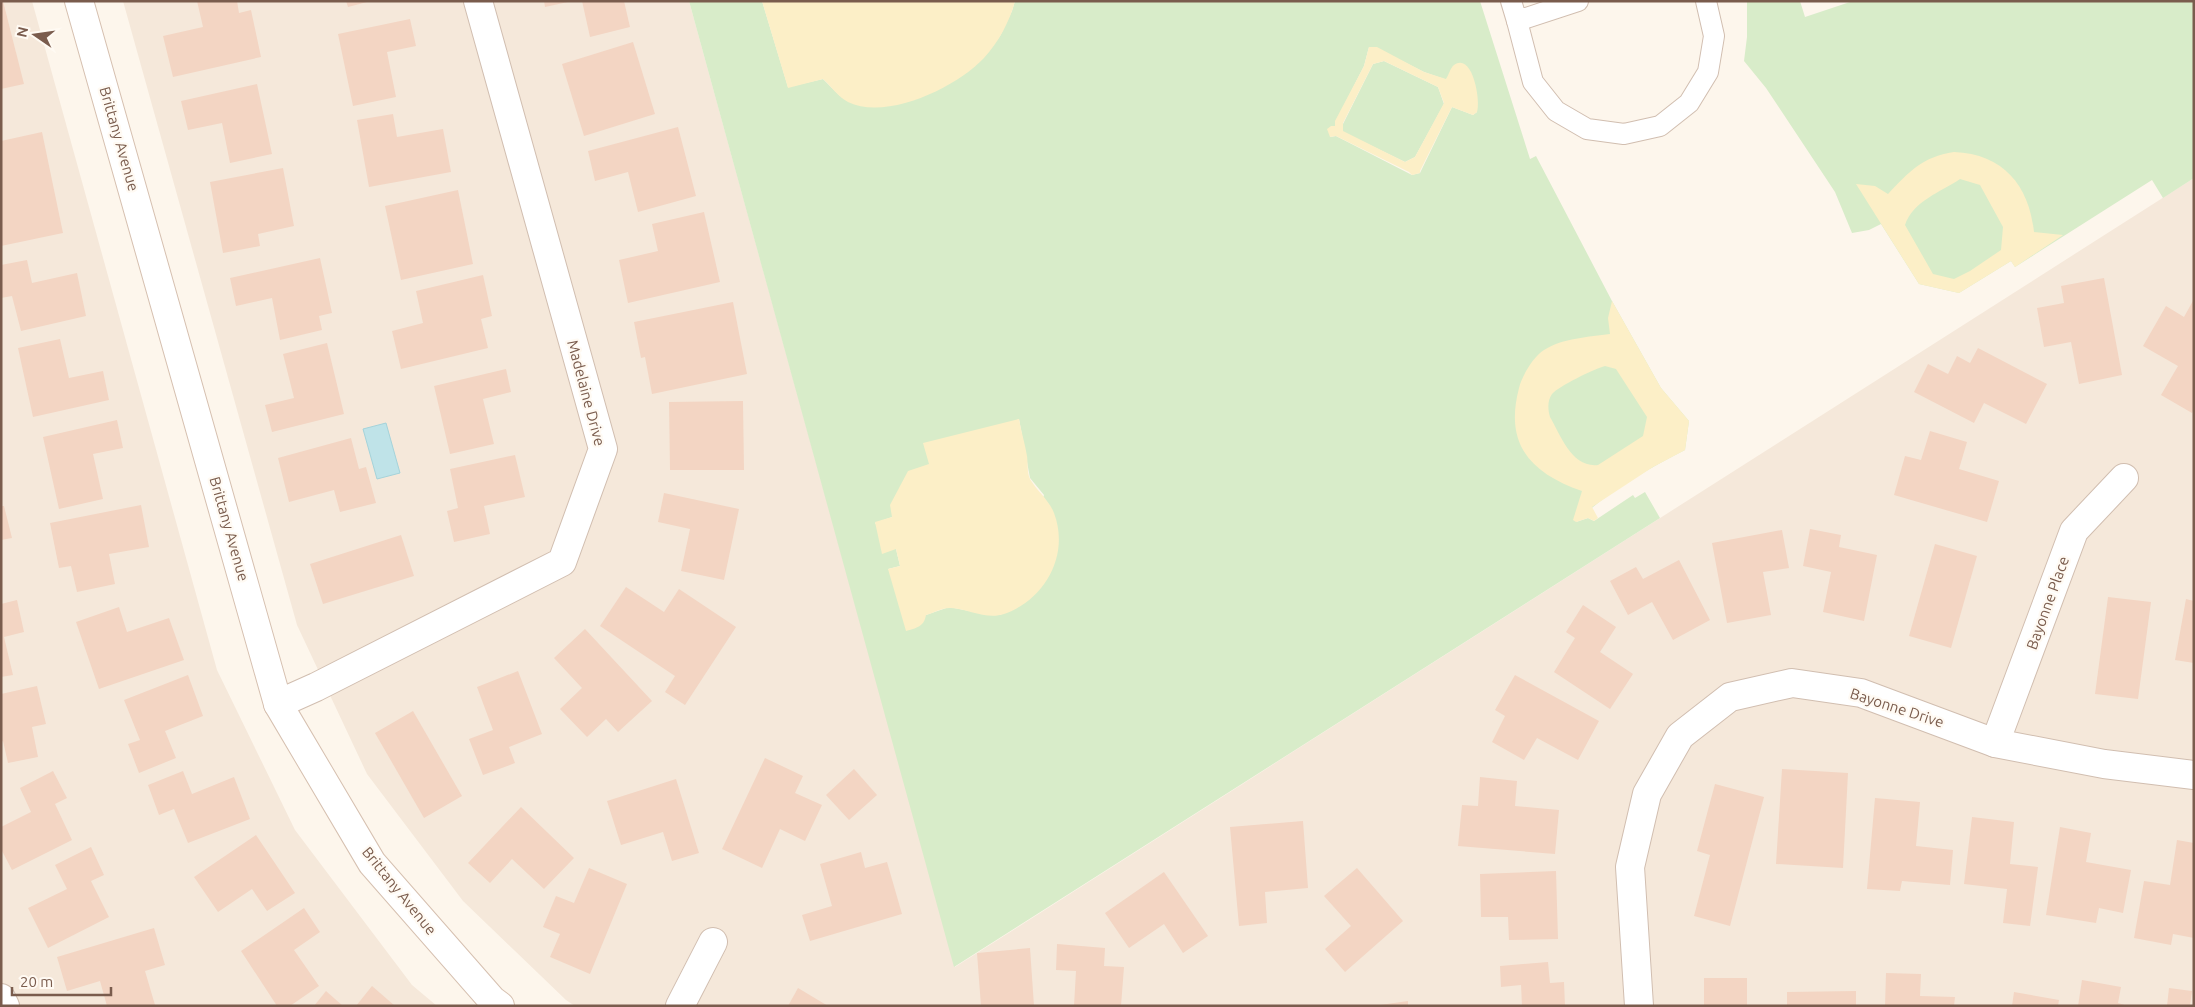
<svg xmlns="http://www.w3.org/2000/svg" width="2195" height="1007" font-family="Ubuntu,sans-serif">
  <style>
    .residential { fill: #f5e8da }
    .green { fill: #d8ecc9; fill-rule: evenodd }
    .sand { fill: #fcefc7; fill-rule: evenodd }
    .water { fill: #bfe3e8; stroke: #a5d3da }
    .building { fill: #f3d5c3 }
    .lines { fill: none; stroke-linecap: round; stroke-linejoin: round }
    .lane-casing { stroke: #d1beb0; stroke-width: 22 }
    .street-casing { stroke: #d1beb0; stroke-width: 30 }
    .secondary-casing { stroke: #d6c0b0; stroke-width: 30 }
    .lane { stroke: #fff; stroke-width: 20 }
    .street { stroke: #fff; stroke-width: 28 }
    .secondary { stroke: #fff; stroke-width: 28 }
    .labels { text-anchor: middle; stroke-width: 4.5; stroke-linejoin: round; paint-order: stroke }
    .street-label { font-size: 15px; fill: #7a5c4d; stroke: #fffaf3 }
  </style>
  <rect width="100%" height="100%" fill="#fdf6ec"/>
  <g class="residential">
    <polygon points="1,1 32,1 217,670 295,830 412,985 437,1006 1,1006"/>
    <polygon points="123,1 689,1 955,967 2194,178 2194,1006 575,1006 566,1000 463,901 367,774 297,625"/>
  </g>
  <g class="green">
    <path d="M689,1H762L788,87L823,79L840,96L983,58L1000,36L1012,11L1015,1H1480L1530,159L1536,156L1612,301L1661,388L1689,421L1685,450C1646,470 1607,492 1576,522L1588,518L1594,521L1633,495L1635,498L1645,492L1660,518L954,967ZM1369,47L1378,49L1424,72L1447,80L1451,70L1477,112L1473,115L1452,107L1420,173L1412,175L1336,136L1330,137L1331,126H1335L1336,121L1364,66ZM1019,419L1030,478L1044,495L1001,615L985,614L949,607L926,615L888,569L900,566L896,549L875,523L892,517L930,464Z"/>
    <polygon points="1747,1 1800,1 1805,17 1853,1 2194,1 2194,178 2163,198 2152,180 2015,267 2011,261 1959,293 1919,284 1881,224 1869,230 1852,233 1835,192 1766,88 1744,61 1747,37"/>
    <polygon points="1384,61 1438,87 1444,104 1415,157 1405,162 1343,132 1343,124 1373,64"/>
  </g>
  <g class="sand">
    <path d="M762,1H1015C1010,21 998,43 984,58C957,87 887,121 848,102C838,97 831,86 823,79L788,88Z"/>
    <path d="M1369,47H1377L1424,72L1446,79C1449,75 1450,68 1454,65C1473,52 1481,102 1477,112L1473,115L1452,107L1420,171V173L1412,175L1409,172L1336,136L1330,137L1327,129L1331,126H1335V121L1364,66ZM1384,61L1438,87L1444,103L1415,157L1405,162L1343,131V123L1373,64Z"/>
    <path d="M1954,152C2003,154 2029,185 2034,232L2063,235L2015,267L2011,261L1959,293L1919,284L1856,184L1875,186L1888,194C1910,171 1922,157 1954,152ZM1960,179L1980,185L2003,227L2001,250L1970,271L1954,279L1933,274L1905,225C1913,201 1941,192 1960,179Z"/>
    <path d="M1612,301L1661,388L1689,421L1685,450L1653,467L1592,507L1598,518L1594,521L1588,518L1576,522L1573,520L1582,491C1531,473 1504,445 1519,388C1522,376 1533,357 1544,350C1563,338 1589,337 1610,334L1608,318ZM1605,366L1616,369L1647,417L1643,436L1598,465C1572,468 1561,436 1550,417C1548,410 1547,401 1552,394C1559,386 1594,369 1605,366Z"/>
    <path d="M1019,419C1021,431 1025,444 1027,456C1028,463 1027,473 1030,479C1037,491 1049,500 1054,513C1070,555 1045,600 1004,614C987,620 968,609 951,608C944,607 933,613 926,615C924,627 916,628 906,631L888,569L900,566L896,549L882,554L875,522L892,517L890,505L908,471L929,464L923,443Z"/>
  </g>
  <polygon class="water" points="386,423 400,473 377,479 363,429"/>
  <g class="building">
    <polygon points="1,1 3,1 24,84 1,89"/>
    <polygon points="197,1 237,1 239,13 251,10 261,57 173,77 163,36 203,27"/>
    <polygon points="346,1 367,1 367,2 348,7"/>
    <polygon points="544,1 568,1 568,2 545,7"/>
    <polygon points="582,1 624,1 630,27 590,37"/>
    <polygon points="410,19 416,46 387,52 396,97 353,106 338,34"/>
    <polygon points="633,42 655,114 584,136 562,64"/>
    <polygon points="257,84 272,154 230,163 222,123 188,130 181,101"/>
    <polygon points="393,114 397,137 443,129 451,172 369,187 357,120"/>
    <polygon points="678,127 696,196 638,212 628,172 595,181 588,151"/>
    <polygon points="42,132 63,233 1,246 1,141"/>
    <polygon points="283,168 294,226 258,234 260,246 223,253 210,182"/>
    <polygon points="458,190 473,264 401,280 385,206"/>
    <polygon points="704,212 720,282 628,303 619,260 658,251 652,224"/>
    <polygon points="320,258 332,313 319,316 322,330 280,340 272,298 236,306 230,278"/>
    <polygon points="27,260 32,283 77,273 86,316 21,331 12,296 1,298 1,265"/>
    <polygon points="483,275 492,316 481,319 488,348 401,369 392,331 423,323 416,291"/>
    <polygon points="2104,278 2122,375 2079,384 2071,342 2044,347 2037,308 2064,303 2061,286"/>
    <polygon points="2194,299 2194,409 2192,413 2161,395 2178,366 2143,346 2166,306 2184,317"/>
    <polygon points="733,302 747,374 652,394 645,357 641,358 634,322"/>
    <polygon points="60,339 69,378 103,371 109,400 33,417 18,348"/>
    <polygon points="327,343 344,414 272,432 265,405 294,398 283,354"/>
    <polygon points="1978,348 2047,384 2026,424 1984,403 1974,423 1914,392 1928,364 1948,374 1957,356 1970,363"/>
    <polygon points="506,369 511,392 483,399 494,444 450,454 434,386"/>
    <polygon points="743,401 744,470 670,470 669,402"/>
    <polygon points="117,420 123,448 93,454 103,499 59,509 43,437"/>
    <polygon points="1930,431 1967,442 1959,469 1999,481 1987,522 1894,495 1905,456 1921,460"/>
    <polygon points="351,438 359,469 366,467 376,503 340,512 334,490 289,502 278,458"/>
    <polygon points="515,455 525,497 484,506 490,534 454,542 447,511 458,508 450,469"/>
    <polygon points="664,493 739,509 724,580 681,571 690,529 658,522"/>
    <polygon points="141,505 149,547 109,554 115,584 77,592 71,566 59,568 50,523"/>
    <polygon points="1,506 4,506 12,538 1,540"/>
    <polygon points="1810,529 1841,535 1839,547 1877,555 1864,621 1823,612 1831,572 1803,566"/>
    <polygon points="1782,530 1789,568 1763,572 1771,615 1727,623 1712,543"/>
    <polygon points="401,535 414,576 323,604 310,564"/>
    <polygon points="1935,544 1977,556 1951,648 1909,636"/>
    <polygon points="1679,560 1710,620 1673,640 1652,602 1628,615 1610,581 1636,567 1643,579"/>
    <polygon points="626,587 664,612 679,589 736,627 685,705 665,692 675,676 600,626"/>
    <polygon points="2108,597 2151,602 2138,699 2095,694"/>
    <polygon points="2186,599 2194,601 2194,663 2175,660"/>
    <polygon points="17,600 24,632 4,637 13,675 1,677 1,604"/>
    <polygon points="1583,605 1616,627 1600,652 1633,674 1610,709 1554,672 1575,638 1566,632"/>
    <polygon points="119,607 127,632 169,618 184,660 99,689 76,622"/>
    <polygon points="585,629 652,701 618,732 606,719 587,737 560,709 582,688 554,658"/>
    <polygon points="518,671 542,734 509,747 515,763 483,775 469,739 493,730 477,687"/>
    <polygon points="188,675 203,716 165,731 176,758 139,773 128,744 140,740 124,700"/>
    <polygon points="1515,675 1599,721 1578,760 1537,738 1524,760 1492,742 1505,716 1495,710"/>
    <polygon points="37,686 46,724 32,727 38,757 8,763 3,741 1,742 1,694"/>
    <polygon points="413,711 462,796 424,818 375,733"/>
    <polygon points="765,758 803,776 795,793 822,805 805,841 780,829 762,868 722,849"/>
    <polygon points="854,769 877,795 849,820 826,795"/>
    <polygon points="1782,769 1848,773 1843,868 1776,864"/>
    <polygon points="53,771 67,798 55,804 72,840 12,870 1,849 1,827 31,812 20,788"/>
    <polygon points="183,771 192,794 234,777 250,819 188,843 174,809 159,815 148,785"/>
    <polygon points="1480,777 1517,781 1515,806 1559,810 1555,854 1458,846 1462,805 1478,806"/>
    <polygon points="676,779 699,853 672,861 663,832 621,845 607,801"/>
    <polygon points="1715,784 1764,797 1730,926 1694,916 1710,855 1697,851"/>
    <polygon points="1875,798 1920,802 1916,846 1953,850 1950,885 1902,881 1900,891 1867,889"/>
    <polygon points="521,807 574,858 544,889 512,859 490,883 468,863"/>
    <polygon points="1972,817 2014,822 2010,864 2038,867 2030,926 2003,923 2007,889 1964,884"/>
    <polygon points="1303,821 1308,888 1265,892 1267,923 1239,926 1230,827"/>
    <polygon points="2060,827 2091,833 2086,862 2131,870 2123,913 2099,908 2096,923 2046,915"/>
    <polygon points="256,835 295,893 267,911 252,889 218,912 194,877"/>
    <polygon points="2177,840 2194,843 2194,938 2173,934 2171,945 2134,938 2144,881 2170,885"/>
    <polygon points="91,847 104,875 91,881 109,917 48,948 28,908 67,889 55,865"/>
    <polygon points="861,852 865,868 887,862 902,914 810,941 802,915 832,906 820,864"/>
    <polygon points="589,868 627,884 590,974 550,957 560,934 543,927 556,896 574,903"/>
    <polygon points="1357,868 1403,921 1345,972 1325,949 1351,926 1324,896"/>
    <polygon points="1556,871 1558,939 1509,940 1508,917 1481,917 1480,874"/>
    <polygon points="1164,872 1208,936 1183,953 1164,924 1129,948 1105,913"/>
    <polygon points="304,908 320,932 294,950 319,986 290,1006 277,1006 241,951"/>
    <polygon points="154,928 165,965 145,971 155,1005 107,1006 100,981 67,991 57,957"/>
    <polygon points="1057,944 1105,948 1104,966 1124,967 1121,1006 1074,1006 1076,971 1056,970"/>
    <polygon points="1030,948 1034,1006 981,1006 977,953"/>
    <polygon points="1548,962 1550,983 1564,982 1565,1006 1522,1006 1521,985 1501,987 1500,966"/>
    <polygon points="1886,973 1921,974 1920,996 1955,997 1954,1006 1885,1006"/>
    <rect x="1704" y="978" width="43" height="28"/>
    <polygon points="2082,980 2121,987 2118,1003 2128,1006 2078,1006"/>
    <polygon points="372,986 395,1006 356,1006"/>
    <polygon points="798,988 828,1006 788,1006"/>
    <polygon points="2169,988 2192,991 2190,1006 2167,1006"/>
    <polygon points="326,991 343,1006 314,1006"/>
    <polygon points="1856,991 1856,1006 1787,1006 1787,992"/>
    <polygon points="2014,992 2059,1000 2058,1006 2012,1006"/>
    <polygon points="1408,1001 1408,1006 1380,1006 1380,1005"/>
  </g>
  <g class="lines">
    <g class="lane-casing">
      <g id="lane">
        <polyline points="1511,1 1517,21 1578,1"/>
        <polyline points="1517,21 1533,82 1556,111 1587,129 1624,134 1660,126 1689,103 1708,72 1714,36 1706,1"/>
      </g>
    </g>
    <g class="street-casing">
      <g id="street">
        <polyline points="278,704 316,687 562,562 603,449 478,1"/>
        <polyline points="1995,743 2074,531 2124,478"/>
        <polyline points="1,998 5,1006"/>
        <polyline points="680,1006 713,942"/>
        <polyline points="1639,1006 1630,867 1647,794 1680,736 1730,697 1792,683 1861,693 1995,743 2104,764 2194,775"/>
      </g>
    </g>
    <g class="secondary-casing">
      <polyline id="secondary" points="79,1 278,704 372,863 492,1000 500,1006"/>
    </g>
    <use href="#lane" class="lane"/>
    <use href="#street" class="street"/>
    <use href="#secondary" class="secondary"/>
  </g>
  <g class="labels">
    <g class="street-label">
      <text transform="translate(119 139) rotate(74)" y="5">Brittany Avenue</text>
      <text transform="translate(586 393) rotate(75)" y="5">Madelaine Drive</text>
      <text transform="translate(229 529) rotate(74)" y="5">Brittany Avenue</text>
      <text transform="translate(2048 603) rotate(-70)" y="5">Bayonne Place</text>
      <text transform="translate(1897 708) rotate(18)" y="5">Bayonne Drive</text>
      <text transform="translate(399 891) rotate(51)" y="5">Brittany Avenue</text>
    </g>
  </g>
  <rect width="2195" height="1007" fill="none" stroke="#7a5c4d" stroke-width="5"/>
  <g transform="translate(35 35) rotate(283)" stroke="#fffaf3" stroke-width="4" paint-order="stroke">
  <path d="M0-4L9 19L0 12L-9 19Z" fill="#7a5c4d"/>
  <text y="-8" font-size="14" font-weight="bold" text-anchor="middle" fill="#7a5c4d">N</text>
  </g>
  <path d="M12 987v8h99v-8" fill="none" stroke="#7a5c4d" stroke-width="2.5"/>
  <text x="20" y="987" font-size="15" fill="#7a5c4d" stroke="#fffaf3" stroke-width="4" paint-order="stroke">20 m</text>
</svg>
